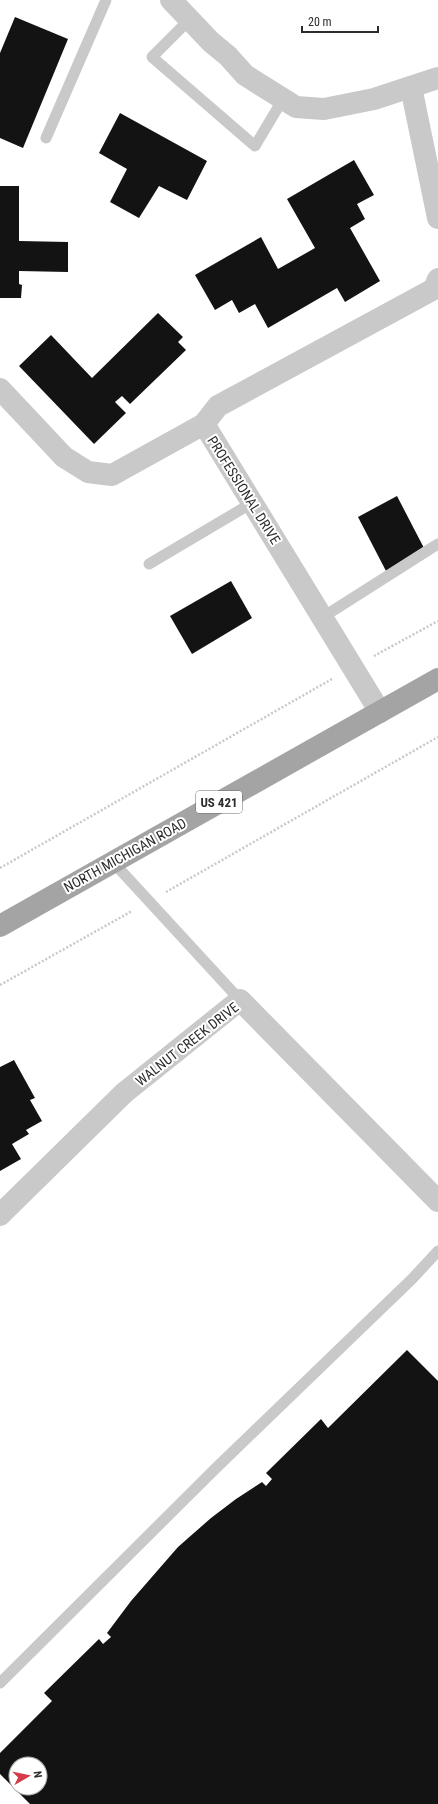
<svg xmlns="http://www.w3.org/2000/svg" width="438" height="1804" font-family="'Roboto Condensed',sans-serif">
  <style>
    .building { fill: #131313; fill-rule: evenodd }
    .lines { fill: none; stroke-linecap: round; stroke-linejoin: round }
    .path { stroke: #c9c9c9; stroke-width: 2.5; stroke-dasharray: 2 2; stroke-linecap: butt }
    .service { stroke: #c9c9c9; stroke-width: 11 }
    .minor { stroke: #c9c9c9; stroke-width: 22 }
    .primary { stroke: #a4a4a4; stroke-width: 22 }
    .labels { text-anchor: middle; stroke-width: 4; stroke-linejoin: round; paint-order: stroke }
    .shield { fill: #fff; stroke: #6b6b6b; stroke-width: 1 }
    .shield-label { font-size: 13px; font-weight: bold; fill: #2c2c2c }
    .street-label { font-size: 14px; fill: #2c2c2c; stroke: #fff }
  </style>
  <rect width="100%" height="100%" fill="#fff"/>
  <g class="building">
    <polygon points="15,17 68,39 23,148 0,138 0,53"/>
    <polygon points="120,113 207,161 187,200 159,186 139,218 110,202 127,169 99,153"/>
    <polygon points="354,160 374,195 357,204 365,219 350,228 380,281 345,302 337,288 268,328 255,304 239,313 232,300 215,310 195,275 261,237 278,269 315,248 287,199"/>
    <polygon points="0,186 19,186 19,241 68,242 68,272 19,271 19,284 22,285 21,298 0,298"/>
    <polygon points="158,313 183,337 178,342 186,350 130,404 122,396 115,402 126,413 94,444 19,366 51,335 92,378"/>
    <polygon points="397,496 425,550 386,571 358,517"/>
    <polygon points="231,581 252,618 192,654 170,616"/>
    <polygon points="14,1060 35,1098 30,1100 42,1121 26,1130 29,1134 12,1144 21,1159 0,1171 0,1067"/>
    <path d="M407,1350L438,1381V1804H30L0,1774V1753L52,1701L44,1693L99,1639L103,1644L111,1637L107,1633L131,1601L178,1547L211,1518L236,1499L262,1482L266,1486L272,1479L266,1473L321,1419L328,1428ZM16,1764H40V1788H16Z"/>
  </g>
  <g class="lines">
    <g class="path">
      <polyline points="374,656 438,621"/>
      <polyline points="0,868 332,679"/>
      <polyline points="166,892 438,737"/>
      <polyline points="0,985 132,911"/>
    </g>
    <g class="service">
      <polyline points="190,19 152,57 255,146 283,99"/>
      <polyline points="46,138 106,0"/>
      <polyline points="149,564 252,503"/>
      <polyline points="323,617 438,544"/>
      <polyline points="113,862 240,1000"/>
      <polyline points="0,1683 216,1468 412,1279 438,1251"/>
    </g>
    <g class="minor">
      <polyline points="171,0 211,42 228,56 245,75 296,107 324,109 374,99 438,78"/>
      <polyline points="411,87 438,218"/>
      <polyline points="0,389 64,457 88,472 112,475 204,424"/>
      <polyline points="380,712 204,424 218,406 434,289 438,279"/>
      <polyline points="0,1215 124,1093 240,1000 438,1201"/>
    </g>
    <polyline class="primary" points="0,926 438,679"/>
  </g>
  <g class="labels">
    <rect class="shield" x="196" y="791" width="46" height="22" rx="3"/>
    <g class="shield-label">
      <text x="219" y="807">US 421</text>
    </g>
    <g class="street-label">
      <text transform="translate(244 490) rotate(58)" y="5">PROFESSIONAL DRIVE</text>
      <text transform="translate(125 855) rotate(-29)" y="5">NORTH MICHIGAN ROAD</text>
      <text transform="translate(187 1044) rotate(-38)" y="5">WALNUT CREEK DRIVE</text>
    </g>
  </g>
  <g transform="translate(28 1776) rotate(81)"><circle r="19" fill="#ffffff" stroke="#ababab"/>
  <path d="M0-3L7 15L0 10L-7 15Z" fill="#d73a49"/>
  <text y="-6" font-size="11" font-weight="bold" text-anchor="middle" fill="#2c2c2c">N</text>
  </g>
  <path d="M302 26v6h76v-6" fill="none" stroke="#2c2c2c" stroke-width="2"/>
  <text x="308" y="26" font-size="12" fill="#2c2c2c" stroke="#ffffff" stroke-width="3" paint-order="stroke">20 m</text>
</svg>
